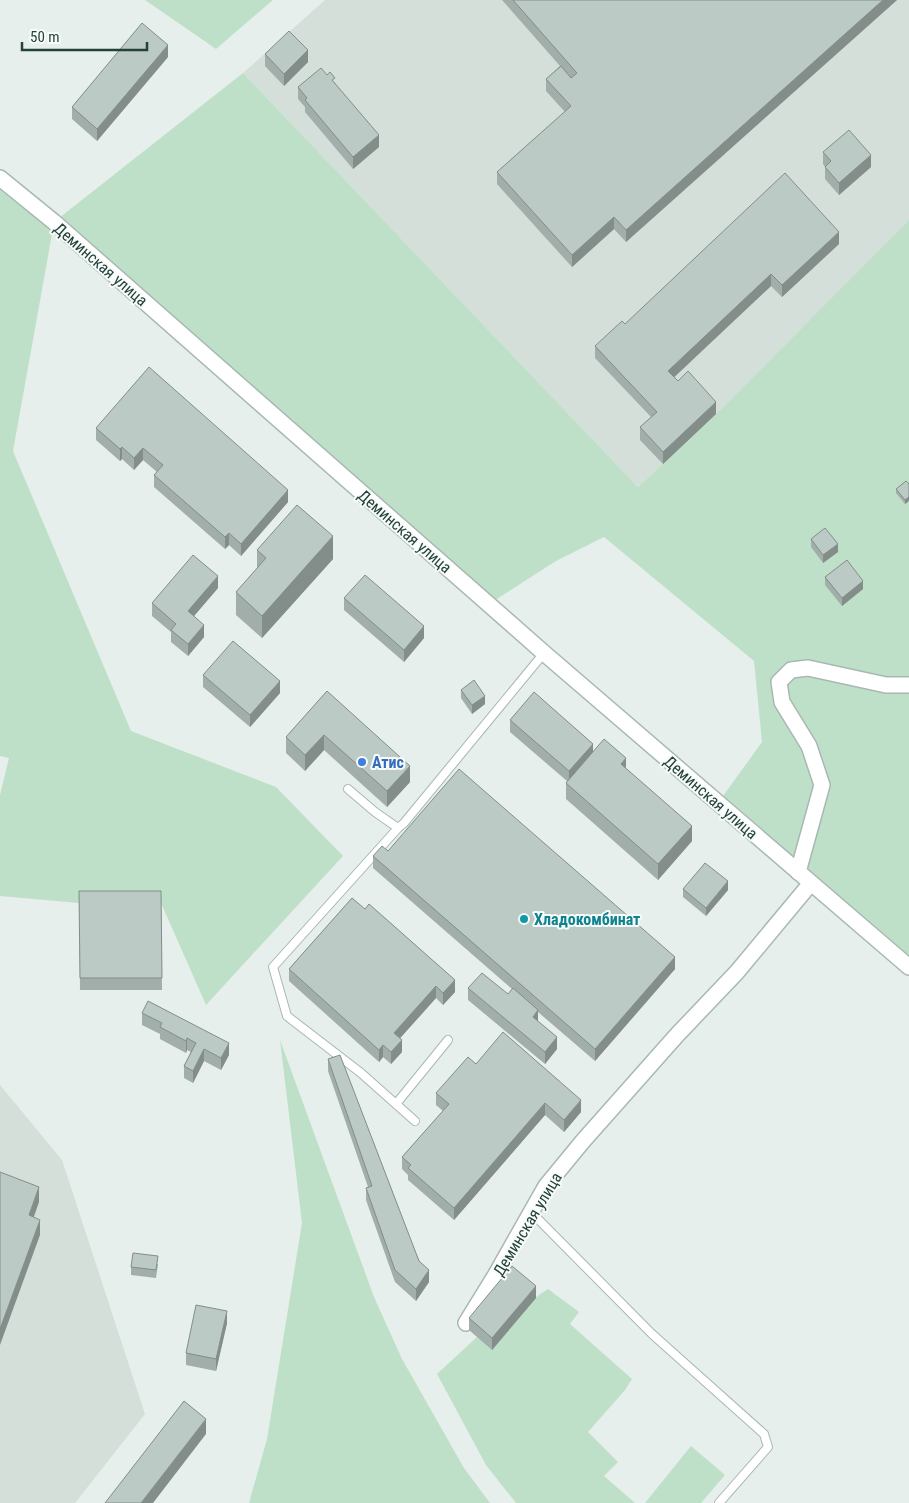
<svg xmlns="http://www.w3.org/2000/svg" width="909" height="1503" font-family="'Roboto Condensed',sans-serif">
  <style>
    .built { fill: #d4dfda }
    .green { fill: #bfe0c8 }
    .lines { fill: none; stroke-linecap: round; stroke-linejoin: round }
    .lane-casing { stroke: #a8b8b2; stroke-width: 10 }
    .street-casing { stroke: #a8b8b2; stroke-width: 18 }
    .lane { stroke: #fff; stroke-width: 8 }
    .street { stroke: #fff; stroke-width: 15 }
    .wall { fill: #a1aea9 }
    .shaded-wall { fill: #838d89 }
    .building { fill: #bbcac4; stroke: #838d89 }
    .shop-dot { fill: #3f7fe0; stroke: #f7fbf9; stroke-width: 2 }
    .culture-dot { fill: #0f9aa8; stroke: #f7fbf9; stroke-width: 2 }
    .labels { text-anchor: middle; stroke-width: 4; stroke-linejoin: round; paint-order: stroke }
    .street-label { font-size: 16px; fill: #24423a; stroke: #f7fbf9 }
    .shop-label { font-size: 16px; font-weight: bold; fill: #366cbe; stroke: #f7fbf9; text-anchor: start }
    .culture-label { font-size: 16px; font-weight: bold; fill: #0d838f; stroke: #f7fbf9; text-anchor: start }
  </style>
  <rect width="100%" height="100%" fill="#e6efeb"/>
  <g class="built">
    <polygon points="325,0 909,0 909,220 716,414 638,487 243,73"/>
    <polygon points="0,1085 62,1160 145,1414 75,1503 0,1503"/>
  </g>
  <g class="green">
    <polygon points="145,0 273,0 216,49"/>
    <polygon points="243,73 638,487 716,414 909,220 909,967 718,803 762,742 754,661 604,537 556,561 489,604 54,223 13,451 131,731 276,787 343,856 206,1005 161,903 79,903 0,896 0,795 9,758 0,756 0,178 54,222"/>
    <polygon points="280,1040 374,1297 402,1359 464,1468 490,1503 249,1503 267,1439 302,1223"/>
    <polygon points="548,1289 579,1312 570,1324 632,1379 625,1390 588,1432 618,1462 604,1476 635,1503 516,1503 486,1465 437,1374 477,1337"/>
    <polygon points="691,1446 725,1475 701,1503 645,1503"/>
  </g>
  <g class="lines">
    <g class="lane-casing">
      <g id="lane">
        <polyline points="348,789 375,812 398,828 404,823 544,653"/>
        <polyline points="398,828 273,967 287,1016 361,1073 415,1121"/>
        <polyline points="396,1104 448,1040"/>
        <polyline points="531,1212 652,1334 764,1434 768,1447 719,1503"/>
      </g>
    </g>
    <g class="street-casing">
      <g id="street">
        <polyline points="0,178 54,222 544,653 909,967"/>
        <polyline points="798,872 822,785 809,746 782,702 779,682 791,670 808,668 886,685 909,685"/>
        <polyline points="466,1323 495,1276 546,1186 583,1141 677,1035 737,972 811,883"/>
      </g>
    </g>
    <use href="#lane" class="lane"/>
    <use href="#street" class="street"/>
  </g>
  <g class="wall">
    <polygon points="502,0 897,0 626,242 614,229 572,267 497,184 497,172 565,112 546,91 546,79 560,66"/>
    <polygon points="265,54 308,62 284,86 265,66"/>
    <polygon points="168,57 97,141 72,119 72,107"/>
    <polygon points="327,75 335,83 379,147 353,169 305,112 305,107 298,99 298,87"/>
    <polygon points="823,152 871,167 839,195 825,179 825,167 823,164"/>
    <polygon points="839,244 782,297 771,286 674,377 716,414 663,464 640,440 640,427 651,417 595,358 595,346 625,324"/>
    <polygon points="96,428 288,502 241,556 229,545 225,549 154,487 154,475 157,472 143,460 134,470 122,459 120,461 96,440"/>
    <polygon points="909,484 909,501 905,504 896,493 896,489"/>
    <polygon points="811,539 838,552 823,563 811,547"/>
    <polygon points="257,550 333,559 262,638 236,615 236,592 257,569"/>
    <polygon points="825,577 863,589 842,606 825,585"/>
    <polygon points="218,588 194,616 204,637 188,656 171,642 171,632 152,616 152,603"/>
    <polygon points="344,598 424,638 404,662 344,610"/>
    <polygon points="203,675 280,693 250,727 203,687"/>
    <polygon points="461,690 485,704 472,714 461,698"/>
    <polygon points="327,691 410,782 387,807 324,750 305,771 286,753 286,737"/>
    <polygon points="510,720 593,752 626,769 692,841 658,880 566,799 566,783 567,781 510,732"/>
    <polygon points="388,851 675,969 595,1061 538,1012 538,1021 557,1049 545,1064 468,1000 468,988 508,994 512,989 373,868 373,856"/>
    <polygon points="683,889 728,890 706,916 683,897"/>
    <polygon points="79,891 161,891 162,990 80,990"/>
    <polygon points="352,898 455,992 443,1005 436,998 400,1038 402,1052 391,1064 383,1057 379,1062 289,981 289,969"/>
    <polygon points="142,1013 229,1055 221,1070 204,1061 193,1083 184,1078 184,1066 191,1052 187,1050 186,1053 160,1039 160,1034 142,1025"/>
    <polygon points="328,1059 429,1282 416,1301 395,1282 366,1200 366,1188 368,1187 328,1071"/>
    <polygon points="476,1064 581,1112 564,1132 545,1115 454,1220 408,1180 408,1175 402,1169 402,1157 443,1111 436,1105 436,1093"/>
    <polygon points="158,1264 156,1278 131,1275 131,1267"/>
    <polygon points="536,1298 492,1350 469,1330 469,1318"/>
    <polygon points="227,1323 216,1371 186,1365 186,1353"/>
  </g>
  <g class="shaded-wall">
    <polygon points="883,0 897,0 626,242 626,230"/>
    <polygon points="168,45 168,57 97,141 97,129"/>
    <polygon points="308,50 308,62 284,86 284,74"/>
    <polygon points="379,135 379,147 353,169 353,157"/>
    <polygon points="871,155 871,167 839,195 839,183"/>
    <polygon points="614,217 614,229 572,267 572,255"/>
    <polygon points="839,232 839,244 782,297 782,285"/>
    <polygon points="771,274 771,286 668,383 668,371"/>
    <polygon points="716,402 716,414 663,464 663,452"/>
    <polygon points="122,447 122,459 120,461 120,449"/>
    <polygon points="143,448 143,460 134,470 134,458"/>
    <polygon points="288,490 288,502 241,556 241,544"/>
    <polygon points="909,497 909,501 905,504 905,500"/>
    <polygon points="229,533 229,545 225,549 225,537"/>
    <polygon points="333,536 333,559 262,638 262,616"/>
    <polygon points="838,544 838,552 823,563 823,555"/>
    <polygon points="218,576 218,588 188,623 188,611"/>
    <polygon points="863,581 863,589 842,606 842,598"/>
    <polygon points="204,625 204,637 188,656 188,644"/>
    <polygon points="424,626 424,638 404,662 404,650"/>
    <polygon points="280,681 280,693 250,727 250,715"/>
    <polygon points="485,696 485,704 472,714 472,705"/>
    <polygon points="324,735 324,750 305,771 305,755"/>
    <polygon points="593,744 593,756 569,783 569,771"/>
    <polygon points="626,758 626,773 621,764"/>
    <polygon points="410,766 410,782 387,807 387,791"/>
    <polygon points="692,826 692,841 658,880 658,864"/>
    <polygon points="728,881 728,890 706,916 706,908"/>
    <polygon points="675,957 675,969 595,1061 595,1049"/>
    <polygon points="455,980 455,992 443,1005 443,993"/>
    <polygon points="436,986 436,998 394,1045 394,1033"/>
    <polygon points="538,1010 538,1022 533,1017"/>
    <polygon points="557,1037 557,1049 545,1064 545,1052"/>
    <polygon points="187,1038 187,1050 186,1053 186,1041"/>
    <polygon points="402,1040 402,1052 391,1064 391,1052"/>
    <polygon points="229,1043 229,1055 221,1070 221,1058"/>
    <polygon points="383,1045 383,1057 379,1062 379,1050"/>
    <polygon points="204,1049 204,1061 193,1083 193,1071"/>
    <polygon points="581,1100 581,1112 564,1132 564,1120"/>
    <polygon points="545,1103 545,1115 454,1220 454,1208"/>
    <polygon points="39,1187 39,1202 29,1231 29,1215"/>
    <polygon points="40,1220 40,1235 0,1345 0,1329"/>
    <polygon points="429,1270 429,1282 416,1301 416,1289"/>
    <polygon points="536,1286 536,1298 492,1350 492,1338"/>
    <polygon points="227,1311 227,1323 216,1371 216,1359"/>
    <polygon points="206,1419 206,1434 153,1503 141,1503"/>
  </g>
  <g class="building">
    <polygon points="513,0 883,0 626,230 614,217 572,255 497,172 571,106 546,79 561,66 571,78 577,73"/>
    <polygon points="142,23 168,45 97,129 72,107"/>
    <polygon points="289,31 308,50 284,74 265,54"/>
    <polygon points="321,68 327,75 330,72 335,78 332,80 379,135 353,157 305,100 307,98 298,87"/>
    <polygon points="849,130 871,155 839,183 825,167 831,161 823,152"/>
    <polygon points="785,173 839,232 782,285 771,274 668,371 678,381 688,371 716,402 663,452 640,427 657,412 595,346 622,321 625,324"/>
    <polygon points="149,367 288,490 241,544 229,533 225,537 154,475 163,465 143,448 134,458 122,447 120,449 96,428"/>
    <polygon points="906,481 909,484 909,497 905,500 896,489"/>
    <polygon points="297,505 333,536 262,616 236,592 266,558 257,550"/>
    <polygon points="825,528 838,544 823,555 811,539"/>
    <polygon points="193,555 218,576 188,611 204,625 188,644 171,630 176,624 152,603"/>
    <polygon points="847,560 863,581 842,598 825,577"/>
    <polygon points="365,575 424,626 404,650 344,598"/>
    <polygon points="233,641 280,681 250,715 203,675"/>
    <polygon points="474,680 485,696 472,705 461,690"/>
    <polygon points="327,691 410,766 387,791 324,735 305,755 286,737"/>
    <polygon points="534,692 593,744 569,771 510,720"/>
    <polygon points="604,739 626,758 621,764 692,826 658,864 566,783"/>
    <polygon points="459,769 675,957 595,1049 373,856 382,846 388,851"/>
    <polygon points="705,863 728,881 706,908 683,889"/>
    <polygon points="79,891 161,891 162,978 80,978"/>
    <polygon points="352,898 365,909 369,904 455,980 443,993 436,986 394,1033 402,1040 391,1052 383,1045 379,1050 289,969"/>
    <polygon points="482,973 508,994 513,988 538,1010 533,1017 557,1037 545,1052 468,988"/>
    <polygon points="148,1001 229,1043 221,1058 204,1049 193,1071 184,1066 196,1043 187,1038 186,1041 160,1027 162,1023 142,1013"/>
    <polygon points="503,1032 581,1100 564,1120 545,1103 454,1208 408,1168 411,1165 402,1157 449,1104 436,1093 468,1057 476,1064"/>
    <polygon points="340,1055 419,1261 429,1270 416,1289 395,1270 366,1188 372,1186 328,1059"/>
    <polygon points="0,1172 39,1187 29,1215 40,1220 0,1329"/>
    <polygon points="133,1253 158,1256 156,1270 131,1267"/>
    <polygon points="512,1266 536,1286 492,1338 469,1318"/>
    <polygon points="196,1305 227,1311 216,1359 186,1353"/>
    <polygon points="184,1401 206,1419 141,1503 105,1503"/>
  </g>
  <circle class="shop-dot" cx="362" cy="762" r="5"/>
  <circle class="culture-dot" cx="524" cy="919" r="5"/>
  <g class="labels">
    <g class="street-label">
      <text transform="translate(101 264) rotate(41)" y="6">Деминская улица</text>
      <text transform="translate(405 531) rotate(41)" y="6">Деминская улица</text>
      <text transform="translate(711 797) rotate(41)" y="6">Деминская улица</text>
      <text transform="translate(527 1224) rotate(-59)" y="6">Деминская улица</text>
    </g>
    <g class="shop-label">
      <text x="372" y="768">Атис</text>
    </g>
    <g class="culture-label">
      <text x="534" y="925">Хладокомбинат</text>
    </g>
  </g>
  <path d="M22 42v8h125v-8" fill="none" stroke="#24423a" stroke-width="2.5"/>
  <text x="30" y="42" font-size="15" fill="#24423a" stroke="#f7fbf9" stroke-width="4" paint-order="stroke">50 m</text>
</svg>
